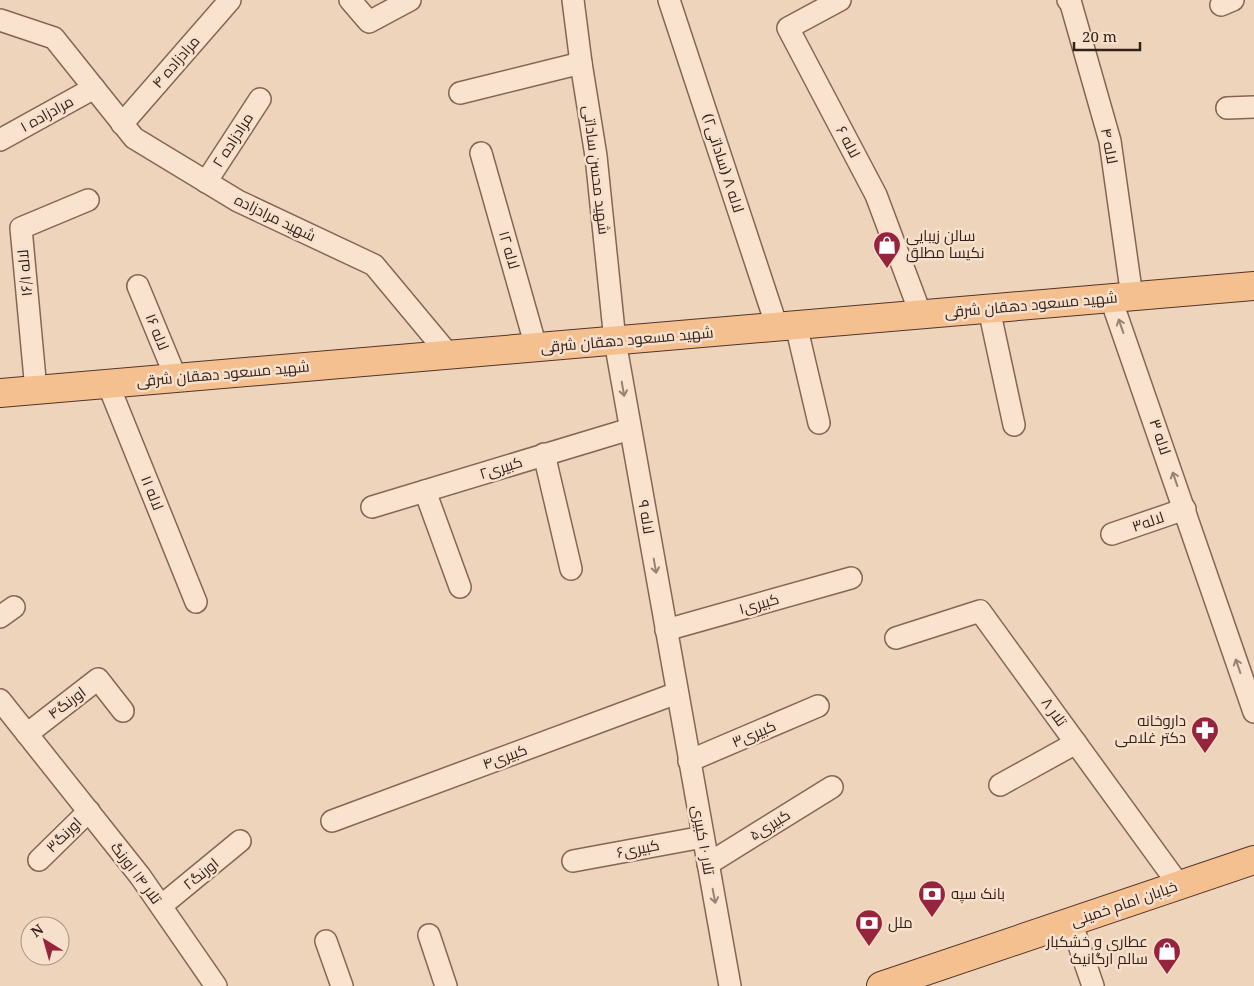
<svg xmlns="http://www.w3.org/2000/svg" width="1254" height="986" font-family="'Noto Serif',Cairo,serif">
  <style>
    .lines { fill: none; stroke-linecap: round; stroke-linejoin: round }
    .minor-casing { stroke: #866555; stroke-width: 24 }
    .major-casing { stroke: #53342a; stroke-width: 30 }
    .minor { stroke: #f9e3ce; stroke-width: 21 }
    .major { stroke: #f4c090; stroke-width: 28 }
    .oneway { stroke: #968274 }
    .labels { text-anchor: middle; stroke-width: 5; stroke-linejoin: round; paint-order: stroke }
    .street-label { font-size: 15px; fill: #34211a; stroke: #f6e0cb }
    .poi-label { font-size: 15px; fill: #34211a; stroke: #f6e0cb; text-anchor: start }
  </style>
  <rect width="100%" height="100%" fill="#eed4bb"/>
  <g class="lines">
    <g class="minor-casing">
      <g id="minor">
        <polyline points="350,0 369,22 410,0"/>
        <polyline points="573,0 581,63 596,156 615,341 730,986"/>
        <polyline points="669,0 777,327"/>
        <polyline points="840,0 788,28 876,195 921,315"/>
        <polyline points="1068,0 1071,4 1110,141 1132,297"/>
        <polyline points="1221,5 1233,0"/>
        <polyline points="0,20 54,38 134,138 238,201 374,265 449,355"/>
        <polyline points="460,93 581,63"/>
        <polyline points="1227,108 1254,107"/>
        <polyline points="122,124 230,0"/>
        <polyline points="0,140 94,88"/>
        <polyline points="481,153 536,347"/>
        <polyline points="206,182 260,99"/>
        <polyline points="138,286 176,378"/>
        <polyline points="1111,299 1254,712"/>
        <polyline points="989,309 1014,425"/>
        <polyline points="796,325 819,423"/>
        <polyline points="108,384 196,602"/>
        <polyline points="36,390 21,228 88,200"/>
        <polyline points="544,454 571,569"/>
        <polyline points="425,491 460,587"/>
        <polyline points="372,507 630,429"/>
        <polyline points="1112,534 1185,509"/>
        <polyline points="0,617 14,607"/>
        <polyline points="666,630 851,578"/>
        <polyline points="896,638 980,611 1179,885"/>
        <polyline points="0,700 140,876 216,986"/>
        <polyline points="27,734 98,679 123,711"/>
        <polyline points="689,761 818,706"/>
        <polyline points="1000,785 1076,743"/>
        <polyline points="332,821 677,693"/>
        <polyline points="39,860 89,811"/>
        <polyline points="573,861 703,837"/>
        <polyline points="708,864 832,787"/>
        <polyline points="161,906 240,841"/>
        <polyline points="1071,922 1093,986"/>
        <polyline points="429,935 446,986"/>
        <polyline points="326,941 342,986"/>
      </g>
    </g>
    <g class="major-casing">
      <g id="major">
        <polyline points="0,393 1254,286"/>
        <polyline points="881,986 1254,860"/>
      </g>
    </g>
    <use href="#minor" class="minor"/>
    <use href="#major" class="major"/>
  </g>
  <defs><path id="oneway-shaft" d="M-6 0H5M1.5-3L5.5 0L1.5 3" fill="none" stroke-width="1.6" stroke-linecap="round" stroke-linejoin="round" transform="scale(1.25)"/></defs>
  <g class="oneway">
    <use href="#oneway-shaft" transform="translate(1121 326) rotate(-109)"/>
    <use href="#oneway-shaft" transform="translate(623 389) rotate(80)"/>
    <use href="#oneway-shaft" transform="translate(1175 479) rotate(-109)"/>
    <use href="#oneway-shaft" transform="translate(655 566) rotate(80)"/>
    <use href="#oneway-shaft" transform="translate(1238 666) rotate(-109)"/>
    <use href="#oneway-shaft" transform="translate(714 896) rotate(79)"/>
  </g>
  <defs>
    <g id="shop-pin" transform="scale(1.4375)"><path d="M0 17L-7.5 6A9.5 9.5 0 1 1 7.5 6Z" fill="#96243d" stroke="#f6e0cb"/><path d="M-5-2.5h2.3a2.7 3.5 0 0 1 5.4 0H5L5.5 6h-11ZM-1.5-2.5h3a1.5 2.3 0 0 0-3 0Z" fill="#fff"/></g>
    <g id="pharmacy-pin" transform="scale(1.4375)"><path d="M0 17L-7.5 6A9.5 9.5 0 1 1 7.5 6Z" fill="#96243d" stroke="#f6e0cb"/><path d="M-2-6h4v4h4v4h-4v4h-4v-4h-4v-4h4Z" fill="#fff"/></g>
    <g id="bank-pin" transform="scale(1.4375)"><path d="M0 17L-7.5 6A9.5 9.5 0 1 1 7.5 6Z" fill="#96243d" stroke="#f6e0cb"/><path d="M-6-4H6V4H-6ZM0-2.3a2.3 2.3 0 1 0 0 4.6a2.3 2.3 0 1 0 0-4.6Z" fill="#fff"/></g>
  </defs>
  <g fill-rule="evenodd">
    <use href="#shop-pin" x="887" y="245"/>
    <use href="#pharmacy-pin" x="1205" y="730"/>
    <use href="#bank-pin" x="932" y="894"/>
    <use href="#bank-pin" x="869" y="923"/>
    <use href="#shop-pin" x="1167" y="951"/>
  </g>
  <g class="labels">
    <g class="street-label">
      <text transform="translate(176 62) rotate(-49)" y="5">مرادزاده ۴</text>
      <text transform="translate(47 114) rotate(-29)" y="5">مرادزاده ۱</text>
      <text transform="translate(233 140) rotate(-57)" y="5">مرادزاده ۲</text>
      <text transform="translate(848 142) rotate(62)" y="5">لاله ۶</text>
      <text transform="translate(1109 146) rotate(79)" y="5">لاله ۴</text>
      <text transform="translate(723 163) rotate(72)" y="5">لاله ۸ (ساداتی۲)</text>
      <text transform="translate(596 170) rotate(83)" y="5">شهید محسن ساداتی</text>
      <text transform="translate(275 218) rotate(26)" y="5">شهید مرادزاده</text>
      <text transform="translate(509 250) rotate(74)" y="5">لاله ۱۲</text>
      <text transform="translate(25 273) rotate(-95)" y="5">لاله ۱۶/۱</text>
      <text transform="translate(1031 305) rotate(-5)" y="5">شهید مسعود دهقان شرقی</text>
      <text transform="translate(157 332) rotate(68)" y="5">لاله ۱۶</text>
      <text transform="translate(627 340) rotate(-5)" y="5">شهید مسعود دهقان شرقی</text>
      <text transform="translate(223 374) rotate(-5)" y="5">شهید مسعود دهقان شرقی</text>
      <text transform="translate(1160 437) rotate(71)" y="5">لاله ۳</text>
      <text transform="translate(501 468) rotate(-17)" y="5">کبیری۲</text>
      <text transform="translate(152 493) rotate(68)" y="5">لاله ۱۱</text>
      <text transform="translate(646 517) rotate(80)" y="5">لاله ۹</text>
      <text transform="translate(1148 522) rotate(-19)" y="5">لاله۳</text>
      <text transform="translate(759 604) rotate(-16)" y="5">کبیری۱</text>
      <text transform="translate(67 703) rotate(-37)" y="5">اورنگ۴</text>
      <text transform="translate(1054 712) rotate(54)" y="5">تلار ۸</text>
      <text transform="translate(754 734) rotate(-23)" y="5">کبیری۳</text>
      <text transform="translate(505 757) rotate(-20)" y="5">کبیری۴</text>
      <text transform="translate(770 825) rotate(-32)" y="5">کبیری۵</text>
      <text transform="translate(64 835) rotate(-44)" y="5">اورنگ۳</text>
      <text transform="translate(703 840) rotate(80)" y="5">تلار ۱۰ کبیری</text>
      <text transform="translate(638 849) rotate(-11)" y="5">کبیری۶</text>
      <text transform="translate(136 873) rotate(53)" y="5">تلار ۱۴ اورنگ</text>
      <text transform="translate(201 874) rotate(-39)" y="5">اورنگ۲</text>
      <text transform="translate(1124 904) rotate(-19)" y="5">خیابان امام خمینی</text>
    </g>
    <g class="poi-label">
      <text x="906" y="241">سالن زیبایی<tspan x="906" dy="17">نکیسا مطلق</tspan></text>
      <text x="1186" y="726" text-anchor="end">داروخانه<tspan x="1186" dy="17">دکتر غلامی</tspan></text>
      <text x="951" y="899">بانک سپه</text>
      <text x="888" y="928">ملل</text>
      <text x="1148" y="947" text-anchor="end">عطاری و خشکبار<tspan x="1148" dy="17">سالم ارگانیک</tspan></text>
    </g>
  </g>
  <g transform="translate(45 941) rotate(323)"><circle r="24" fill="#f6e0cb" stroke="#a89484"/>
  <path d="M0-4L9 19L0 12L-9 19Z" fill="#96243d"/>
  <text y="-8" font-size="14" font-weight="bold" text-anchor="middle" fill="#34211a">N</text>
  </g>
  <path d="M1074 42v8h66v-8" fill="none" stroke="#34211a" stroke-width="2.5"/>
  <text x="1082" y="42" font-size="15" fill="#34211a" stroke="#f6e0cb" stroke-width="4" paint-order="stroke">20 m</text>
</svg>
